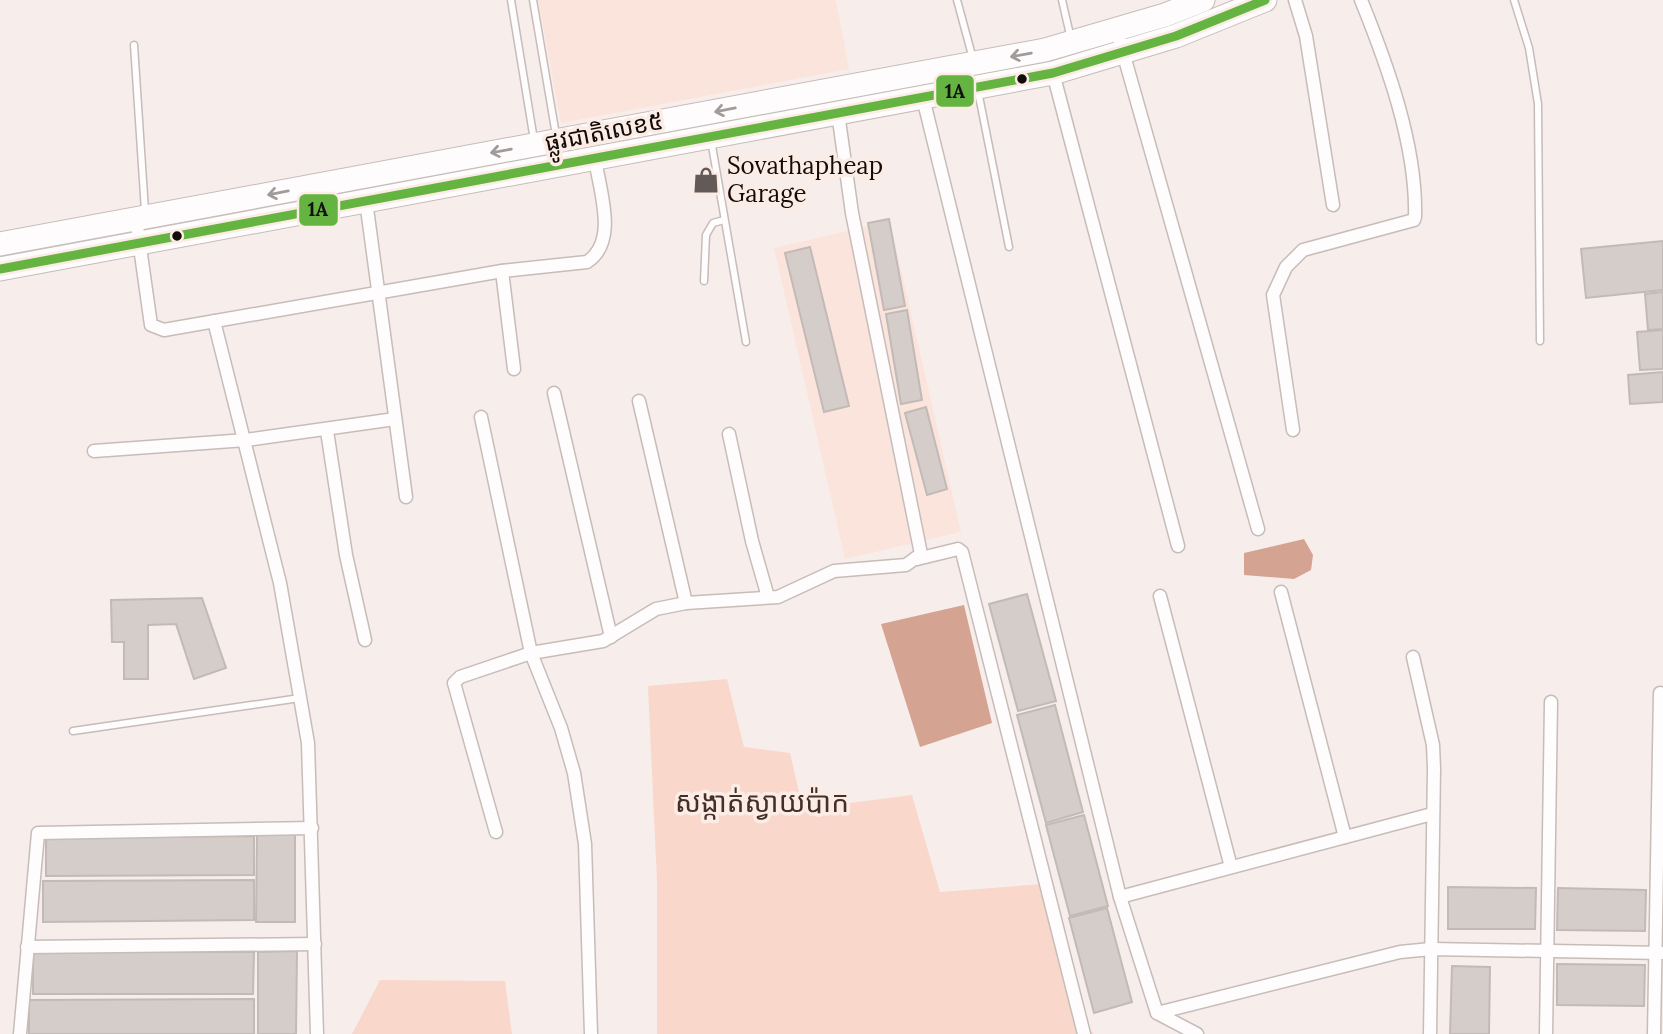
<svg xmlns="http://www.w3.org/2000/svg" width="1663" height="1034" font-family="Lora,'Noto Sans Khmer',serif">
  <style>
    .built { fill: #fbe4dc }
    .green { fill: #fad7cb }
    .water { fill: #d5a392 }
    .building { fill: #d5cdca; stroke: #c3bab7; stroke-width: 2 }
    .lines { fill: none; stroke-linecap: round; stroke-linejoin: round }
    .lane-casing { stroke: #c6bcba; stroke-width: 9 }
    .street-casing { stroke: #c6bcba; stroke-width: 15 }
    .highway-casing { stroke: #c6bcba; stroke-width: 25 }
    .lane { stroke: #fefcfc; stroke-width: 6 }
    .street { stroke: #fefcfc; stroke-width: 12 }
    .highway { stroke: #fefcfc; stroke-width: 23 }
    .bus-1-casing { stroke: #fcece6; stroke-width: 14 }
    .bus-1 { stroke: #65b441; stroke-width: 9 }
    .oneway { stroke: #a09c9a }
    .bus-dot { fill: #130b08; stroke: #fcece6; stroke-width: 2.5 }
    .labels { text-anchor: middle; stroke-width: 7; stroke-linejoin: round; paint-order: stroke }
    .street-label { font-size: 24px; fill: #130b08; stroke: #fcece6 }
    .poi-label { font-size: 24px; fill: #130b08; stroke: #fcece6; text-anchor: start }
    .quarter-label { font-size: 28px; fill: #443029; stroke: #fcece6 }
    .line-badge { stroke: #fcece6; stroke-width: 2.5 }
    .pale-badge-label { font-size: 19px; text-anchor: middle; font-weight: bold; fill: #111 }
  </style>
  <rect width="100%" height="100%" fill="#f7eeeb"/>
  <g class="built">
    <polygon points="538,0 836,0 849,69 561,123"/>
    <polygon points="890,221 961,532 845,559 774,248"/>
  </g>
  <g class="green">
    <polygon points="727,679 744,747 790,753 803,809 912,795 940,892 1042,884 1075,1013 1094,1034 657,1034 657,882 648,686"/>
    <polygon points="380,980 505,981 512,1034 352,1034"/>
  </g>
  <g class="water">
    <polygon points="1304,539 1313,555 1311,570 1294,579 1244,575 1244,553"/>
    <polygon points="964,605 992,723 920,747 881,624"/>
  </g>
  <g class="building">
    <polygon points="889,219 905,306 884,310 868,223"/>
    <polygon points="1663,241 1663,290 1586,298 1581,249"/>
    <polygon points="810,247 849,406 824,412 785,253"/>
    <polygon points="1663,292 1663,329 1648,330 1645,294"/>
    <polygon points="907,310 922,400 901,404 886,314"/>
    <polygon points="1663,330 1663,369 1640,370 1637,332"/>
    <polygon points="1663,372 1663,402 1630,404 1628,375"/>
    <polygon points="926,407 947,489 927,495 905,413"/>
    <polygon points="1027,594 1056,701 1018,711 989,604"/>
    <polygon points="202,598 226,668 194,679 176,624 148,625 148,679 124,679 124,642 112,642 111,600"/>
    <polygon points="1055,705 1083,812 1046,823 1017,715"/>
    <polygon points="1084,815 1108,906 1070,916 1046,825"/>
    <polygon points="257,834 295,834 295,922 256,922"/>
    <polygon points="254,836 254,875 46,876 46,837"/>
    <polygon points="254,880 254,920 43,922 43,881"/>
    <polygon points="1448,887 1536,888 1535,929 1448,929"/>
    <polygon points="1558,888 1646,890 1645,931 1557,930"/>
    <polygon points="1107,908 1132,1002 1094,1013 1069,918"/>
    <polygon points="297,951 296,1034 258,1034 258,952"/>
    <polygon points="33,952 254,952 253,994 33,994"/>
    <polygon points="1557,964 1645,965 1644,1006 1557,1005"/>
    <polygon points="1452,966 1490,967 1489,1034 1450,1034"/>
    <polygon points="254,999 254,1034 29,1034 29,1000"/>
  </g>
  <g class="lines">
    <g class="lane-casing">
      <g id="lane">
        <polyline points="511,0 534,140"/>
        <polyline points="533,0 556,135"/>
        <polyline points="957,0 973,59"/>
        <polyline points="1062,0 1071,39"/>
        <polyline points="1514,0 1529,48 1538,104 1540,341"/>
        <polyline points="134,45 145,211"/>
        <polyline points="978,91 1009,247"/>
        <polyline points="711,140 746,342"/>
        <polyline points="704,281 706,235 713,223 724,220"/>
        <polyline points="73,731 300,698"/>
      </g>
    </g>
    <g class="street-casing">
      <g id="street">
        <polyline points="1295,0 1306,36 1333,205"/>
        <polyline points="1117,31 1258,529"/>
        <polyline points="1053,73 1178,546"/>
        <polyline points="922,94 1120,897 1157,1013 1400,952 1431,949 1663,953"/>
        <polyline points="366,201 406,497"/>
        <path d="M136,219L151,325L164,330L502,271L587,262C619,241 599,190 595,158"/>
        <polyline points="502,271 514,369"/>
        <polyline points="214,321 280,583 308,743 317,1034"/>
        <polyline points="554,393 611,637"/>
        <polyline points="639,401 686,603"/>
        <polyline points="481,417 531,653 561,728 574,773 585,844 591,1034"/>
        <path d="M1293,430L1273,295L1286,267L1303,250L1414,220L1415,217C1417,146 1387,64 1361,0"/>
        <polyline points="327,431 346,555 365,640"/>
        <polyline points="729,434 752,541 768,597"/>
        <polyline points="94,451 246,440 395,419"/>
        <polyline points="917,559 958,549 962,552 1084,1034"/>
        <polyline points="1281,592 1345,837"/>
        <polyline points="1160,596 1231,867"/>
        <polyline points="1413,657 1433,745 1434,769 1430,1034"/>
        <polyline points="496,832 454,683 460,677 531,653 603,641 656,609 686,603 778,597 834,571 906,565 921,554 852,213 838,113"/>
        <polyline points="1120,897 1432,814"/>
        <polyline points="27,947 315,944"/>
        <polyline points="1157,1013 1197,1034"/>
        <polyline points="20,1034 38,833 312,828"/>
        <polyline points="1546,1034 1551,702"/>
        <polyline points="1654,1034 1660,693"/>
      </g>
    </g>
    <g class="highway-casing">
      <g id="highway">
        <polyline points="0,244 1045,50 1165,15 1203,0"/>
        <polyline points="0,269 1053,73 1176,36 1265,0"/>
      </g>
    </g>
    <use href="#lane" class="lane"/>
    <use href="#street" class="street"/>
    <use href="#highway" class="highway"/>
    <g class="bus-1-casing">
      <polyline id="bus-1" points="0,269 1053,73 1176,36 1265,0"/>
    </g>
    <use href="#bus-1" class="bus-1"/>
  </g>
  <defs><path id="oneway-shaft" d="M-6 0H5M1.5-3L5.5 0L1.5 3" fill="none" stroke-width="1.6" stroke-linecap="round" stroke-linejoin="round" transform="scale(1.75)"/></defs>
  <g class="oneway">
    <use href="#oneway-shaft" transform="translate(1021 55) rotate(170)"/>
    <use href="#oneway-shaft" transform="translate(725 110) rotate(169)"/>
    <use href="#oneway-shaft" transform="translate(501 151) rotate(170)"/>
    <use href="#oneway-shaft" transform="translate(278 193) rotate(169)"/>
  </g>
  <defs>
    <g id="shop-bare" transform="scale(2.1)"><path d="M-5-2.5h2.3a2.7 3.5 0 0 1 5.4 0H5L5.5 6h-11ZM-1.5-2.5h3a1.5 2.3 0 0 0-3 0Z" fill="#635a57" stroke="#fcece6" stroke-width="2.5" paint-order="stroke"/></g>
  </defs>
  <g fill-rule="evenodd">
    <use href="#shop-bare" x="706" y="180"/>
  </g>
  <g class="bus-dot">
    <circle cx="1022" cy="79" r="6"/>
    <circle cx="177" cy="236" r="6"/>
  </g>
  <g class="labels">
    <g class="street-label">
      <text transform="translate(604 132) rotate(-11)" y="8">ផ្លូវជាតិលេខ៥</text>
    </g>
    <g class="poi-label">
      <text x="727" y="174">Sovathapheap<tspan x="727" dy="28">Garage</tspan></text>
    </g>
    <g class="quarter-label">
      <text x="762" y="812">សង្កាត់ស្វាយប៉ាក</text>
    </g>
  </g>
  <g class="line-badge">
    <rect x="935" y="74" width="40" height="34" rx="7" fill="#65b441"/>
    <rect x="298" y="193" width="41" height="34" rx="7" fill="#65b441"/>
  </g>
  <g class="pale-badge-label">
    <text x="955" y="98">1A</text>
    <text x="318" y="216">1A</text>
  </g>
</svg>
